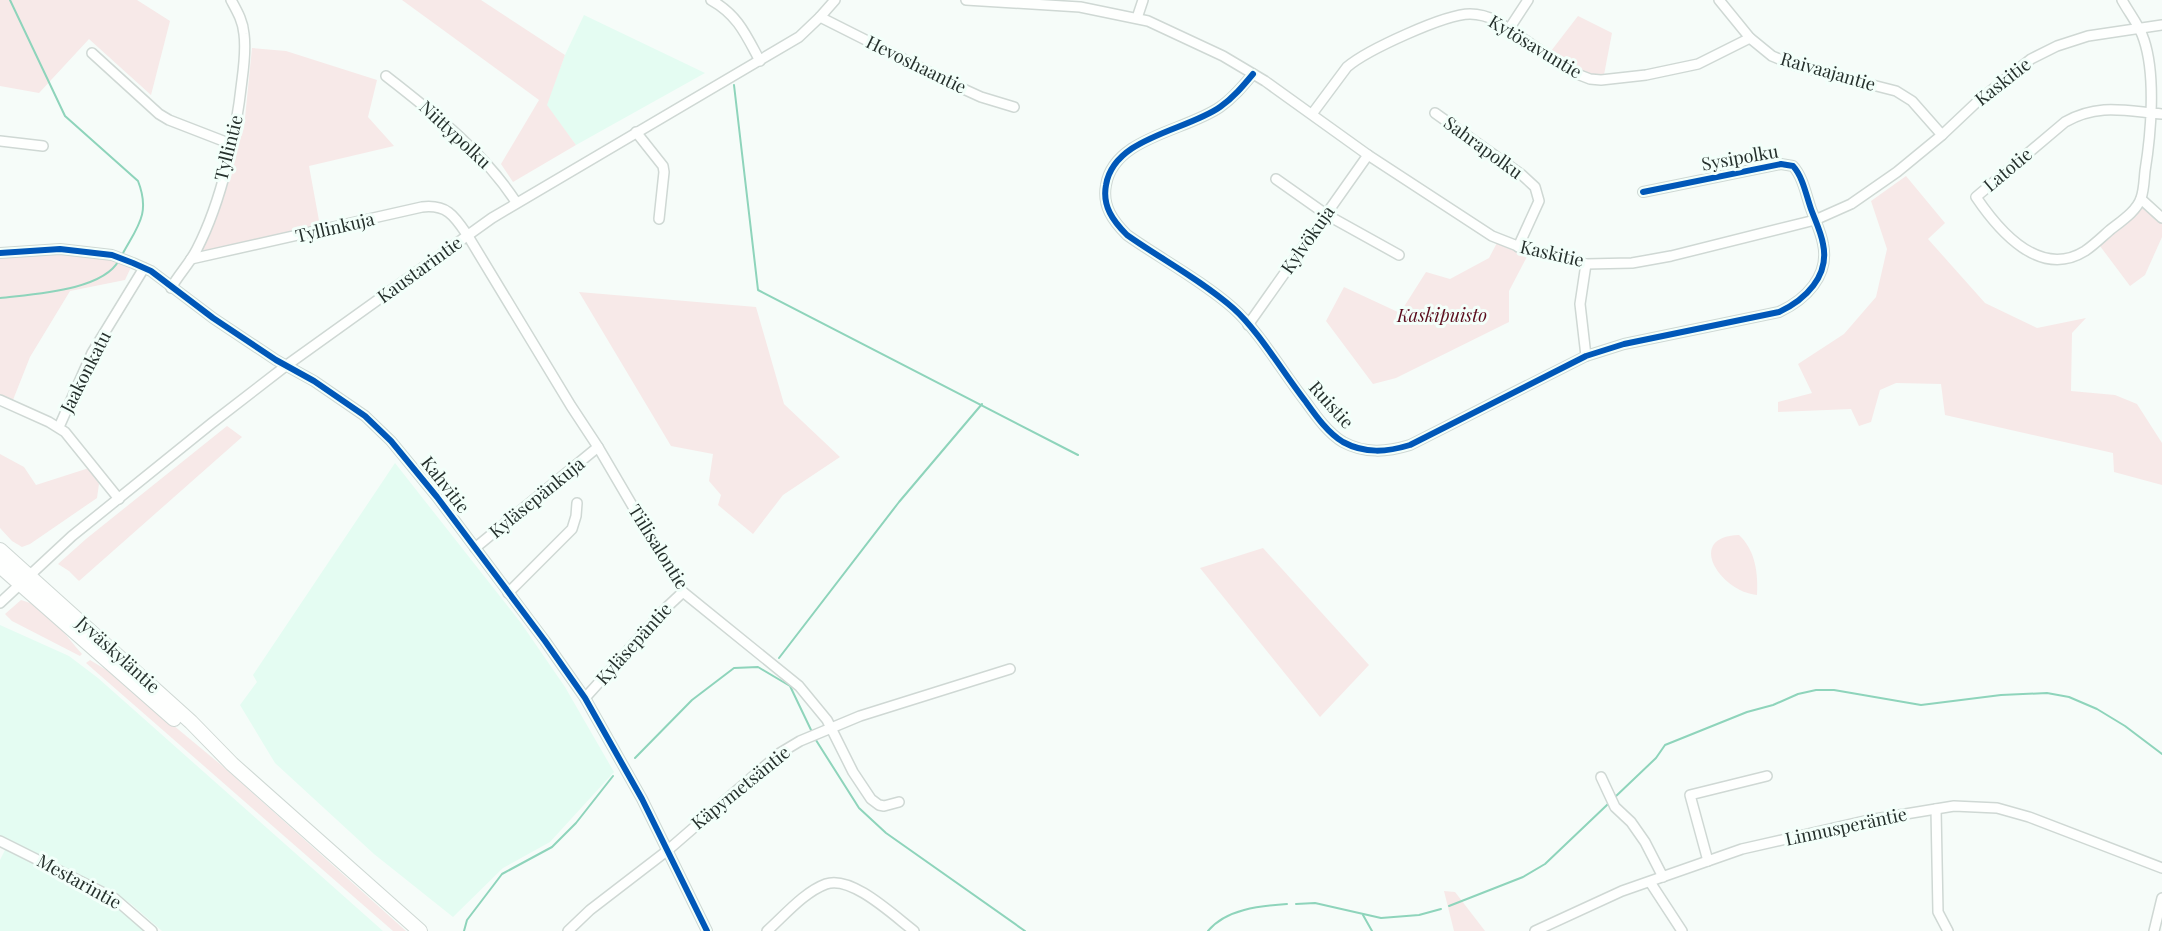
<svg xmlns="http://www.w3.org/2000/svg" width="2162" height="931" font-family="'Playfair Display',serif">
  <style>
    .built { fill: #e4fcf2 }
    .green { fill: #f7e9e8 }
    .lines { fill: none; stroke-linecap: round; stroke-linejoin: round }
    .stream { stroke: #8ed4bb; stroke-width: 2 }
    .minor-casing { stroke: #cfd8d4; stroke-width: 12 }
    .highway-casing { stroke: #cfd8d4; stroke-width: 16 }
    .minor { stroke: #fefffe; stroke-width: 9 }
    .highway { stroke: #fefffe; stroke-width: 14 }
    .cycleway-casing { stroke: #f3fffa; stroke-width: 10 }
    .cycleway { stroke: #0057b8; stroke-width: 6 }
    .labels { text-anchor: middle; stroke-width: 6; stroke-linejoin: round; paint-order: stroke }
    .street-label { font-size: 18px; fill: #25302c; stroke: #f3fffa }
    .park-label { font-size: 18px; font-style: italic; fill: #5b0d1d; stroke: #f3fffa }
  </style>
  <rect width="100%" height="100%" fill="#f6fcf9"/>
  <g class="built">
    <polygon points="584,15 705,73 576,145 546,105 565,55"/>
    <polygon points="395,463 521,623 565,687 614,772 550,842 503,868 453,917 374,854 275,763 240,705 257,682 253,675"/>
    <polygon points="0,625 69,656 98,678 383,931 162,931 131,904 112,891 0,835"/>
    <polygon points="5,850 106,900 145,931 0,931 0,860"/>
  </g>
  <g class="green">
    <polygon points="0,0 137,0 170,21 151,95 89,39 39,93 0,86"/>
    <polygon points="402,0 481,0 565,55 547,105 576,145 513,182 501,164 539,100"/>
    <polygon points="1578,16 1612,33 1603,80 1583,76 1548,55"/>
    <polygon points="252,48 286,51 377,80 368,117 394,146 309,166 320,226 202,252 244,128"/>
    <polygon points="1906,176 1945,223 1928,239 1985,303 2037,328 2086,318 2072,333 2071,391 2115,395 2137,404 2162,443 2162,485 2114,472 2113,453 1945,415 1941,384 1896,383 1880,390 1871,422 1859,426 1851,409 1778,412 1778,402 1812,393 1798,364 1844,334 1876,297 1887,249 1871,201"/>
    <polygon points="2141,199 2162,218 2162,237 2145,275 2130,286 2097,242"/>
    <polygon points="1499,239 1530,251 1509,291 1509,322 1396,378 1373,384 1326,321 1344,287 1400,313 1426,272 1450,279 1489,258"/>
    <polygon points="60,249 133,263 125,280 70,291 30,357 11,405 0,401 0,254"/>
    <polygon points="579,292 756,307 784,404 840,457 783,495 753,534 718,505 721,495 709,481 713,454 671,446"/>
    <polygon points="227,426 242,437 79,581 69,571 58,564 86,539"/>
    <polygon points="0,454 24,467 36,485 89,468 99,484 97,498 30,544 22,547 12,541 0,528"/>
    <path d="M1739,535C1756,551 1758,574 1757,595C1721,592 1684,537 1739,535Z"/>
    <polygon points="1263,548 1369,665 1320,717 1200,568"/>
    <path d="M21,600C47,606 65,635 82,654L80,656L12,621L5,614Z"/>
    <polygon points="90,660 108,671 226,769 406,931 393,931 86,663"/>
    <polygon points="1444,891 1455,892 1485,931 1454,931"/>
  </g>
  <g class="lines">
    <g class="stream">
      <path d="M10,0L65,116L138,181C151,214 137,227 122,255"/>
      <polyline points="734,85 758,290 1078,455"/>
      <path d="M0,298C32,294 103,291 119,260"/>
      <polyline points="779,658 899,502 982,404"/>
      <polyline points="814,737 859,808 886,833 1025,931"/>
      <polyline points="635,758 692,700 734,668 758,667 790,686 812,732"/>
      <polyline points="1614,798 1656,758 1665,745 1747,712 1773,705 1798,694 1816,690 1834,690 1921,705 2001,695 2047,693 2069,697 2097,709 2125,726 2162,754"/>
      <polyline points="1296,904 1315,903 1381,918 1419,915 1441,909"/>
      <polyline points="1449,906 1523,877 1545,864 1608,804"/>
      <polyline points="1363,915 1372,931"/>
      <polyline points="464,931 467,920 502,874 552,847 576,823 613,776"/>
      <path d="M1208,931C1226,909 1260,906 1287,904"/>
    </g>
    <g class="minor-casing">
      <g id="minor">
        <path d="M711,0C738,15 746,35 760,61"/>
        <polyline points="966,0 1080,7 1148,21 1223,56 1265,81 1368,155 1492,236 1530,251 1586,264 1632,263 1671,256 1815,220 1851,204 1897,172 1942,135 1978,101 2031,59 2057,46 2088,36 2162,25"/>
        <polyline points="1719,0 1750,38 1772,56 1794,65 1896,91 1912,101 1942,135"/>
        <path d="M2122,0C2129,13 2140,26 2144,40C2156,76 2151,134 2145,171C2144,180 2144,190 2141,198C2137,211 2120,222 2110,230C2102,237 2094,245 2085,251C2040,279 1999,231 1976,197L2065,122C2099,103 2125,111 2162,114"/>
        <polyline points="820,17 959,87 981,97 1014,107"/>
        <polyline points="1137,18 1143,0"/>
        <polyline points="1509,29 1528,0"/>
        <polyline points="92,53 159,114 169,120 231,144"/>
        <path d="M1253,74C1243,86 1233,98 1220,107C1186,131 1114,137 1106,185C1102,206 1113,221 1127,235C1161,259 1201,280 1233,308C1258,330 1284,374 1306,402C1316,416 1328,433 1343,442C1365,454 1387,452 1410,445L1586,356L1624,344L1779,312C1805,300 1830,276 1823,244C1821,232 1815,220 1811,209C1806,195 1803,177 1793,166L1781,164L1643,192"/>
        <path d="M386,76C434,114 482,150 516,202"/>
        <polyline points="1435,113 1522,175 1535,187 1539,201 1518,247"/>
        <path d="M1312,114L1347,67C1367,50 1445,14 1470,14C1480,14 1489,17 1497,21L1572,72L1590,79L1601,80L1646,75L1698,64L1750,38"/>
        <polyline points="636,132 663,166 664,172 659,219"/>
        <polyline points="0,141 43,146"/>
        <polyline points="1276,179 1327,215 1399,255"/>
        <polyline points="2141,199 2162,218"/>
        <polyline points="0,253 60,249 112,255 133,263 151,271 213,318 276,360 314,381 365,416 391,441 437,497 545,641 585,698 642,799 707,931"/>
        <path d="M191,259L422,207C448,204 455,217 468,236L571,406L598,447L683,592L799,686L827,720L853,772L871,799L879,805L884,806L899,802"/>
        <path d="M171,288C179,274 190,263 197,249C222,200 236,135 242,80C244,65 246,49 244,34C243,21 237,11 231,0"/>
        <polyline points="1248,325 1368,155"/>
        <polyline points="1586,356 1580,304 1586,264"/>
        <polyline points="0,400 49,422 65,432 119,499"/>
        <polyline points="59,427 92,353 144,268"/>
        <polyline points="475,548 598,447"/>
        <polyline points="508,593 572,529 576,516 577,503"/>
        <polyline points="0,603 72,536 212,423 287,365 492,218 799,37 820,17 835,0"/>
        <polyline points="585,698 667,607 683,592"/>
        <polyline points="1601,777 1615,807 1631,822 1645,842 1663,877"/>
        <polyline points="1936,809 1938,912 1948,931"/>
        <polyline points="0,841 114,898 152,931"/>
        <polyline points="1708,861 1690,795 1767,776"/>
        <polyline points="1650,882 1682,931"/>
        <polyline points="568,931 590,910 668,850 780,753 800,741 860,716 1010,669"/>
        <path d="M767,931C784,916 804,892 826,884C852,875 894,916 914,931"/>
        <polyline points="1535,931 1622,891 1742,849 1869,820 1954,806 1997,808 2029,817 2162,868"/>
        <polyline points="2154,931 2162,898"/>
      </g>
    </g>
    <g class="highway-casing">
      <g id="highway">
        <polyline points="0,550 191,722 232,764 420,931"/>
        <polyline points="0,566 174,719"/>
      </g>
    </g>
    <use href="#minor" class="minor"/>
    <use href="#highway" class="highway"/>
    <g class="cycleway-casing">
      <g id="cycleway">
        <path d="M1253,74C1243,86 1233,98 1220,107C1186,131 1114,137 1106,185C1102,206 1113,221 1127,235C1161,259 1201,280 1233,308C1258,330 1284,374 1306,402C1316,416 1328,433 1343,442C1365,454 1387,452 1410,445L1586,356L1624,344L1779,312C1805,300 1830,276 1823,244C1821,232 1815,220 1811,209C1806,195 1803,177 1793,166L1781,164L1643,192"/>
        <polyline points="0,253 60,249 112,255 133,263 151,271 213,318 276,360 314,381 365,416 391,441 437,497 545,641 585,698 642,799 707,931"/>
      </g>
    </g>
    <use href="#cycleway" class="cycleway"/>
  </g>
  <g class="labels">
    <g class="street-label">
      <text transform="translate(1535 47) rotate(31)" y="6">Kytösavuntie</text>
      <text transform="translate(916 65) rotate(26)" y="6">Hevoshaantie</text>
      <text transform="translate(1828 72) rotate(16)" y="6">Raivaajantie</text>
      <text transform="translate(2003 82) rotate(-38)" y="6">Kaskitie</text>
      <text transform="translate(455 135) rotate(43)" y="6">Niittypolku</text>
      <text transform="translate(229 148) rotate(-76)" y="6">Tyllintie</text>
      <text transform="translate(1483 148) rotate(36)" y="6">Sahrapolku</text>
      <text transform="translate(1740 158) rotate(-10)" y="6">Sysipolku</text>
      <text transform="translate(2008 170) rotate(-40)" y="6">Latotie</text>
      <text transform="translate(335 228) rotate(-13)" y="6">Tyllinkuja</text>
      <text transform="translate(1308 240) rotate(-55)" y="6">Kylvökuja</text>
      <text transform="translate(1552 254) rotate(13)" y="6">Kaskitie</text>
      <text transform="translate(420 270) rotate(-36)" y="6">Kaustarintie</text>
      <text transform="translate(86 372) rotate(-63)" y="6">Jaakonkatu</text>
      <text transform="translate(1331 405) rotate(48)" y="6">Ruistie</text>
      <text transform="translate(445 485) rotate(52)" y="6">Kahvitie</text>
      <text transform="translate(537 498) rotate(-39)" y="6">Kyläsepänkuja</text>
      <text transform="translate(658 547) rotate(58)" y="6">Tiilisalontie</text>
      <text transform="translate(634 644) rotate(-48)" y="6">Kyläsepäntie</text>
      <text transform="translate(118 655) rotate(42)" y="6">Jyväskyläntie</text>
      <text transform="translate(741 788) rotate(-39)" y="6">Käpymetsäntie</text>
      <text transform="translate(1846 827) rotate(-12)" y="6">Linnusperäntie</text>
      <text transform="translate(79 882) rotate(29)" y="6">Mestarintie</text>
    </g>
    <g class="park-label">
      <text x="1442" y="322">Kaskipuisto</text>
    </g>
  </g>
</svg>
